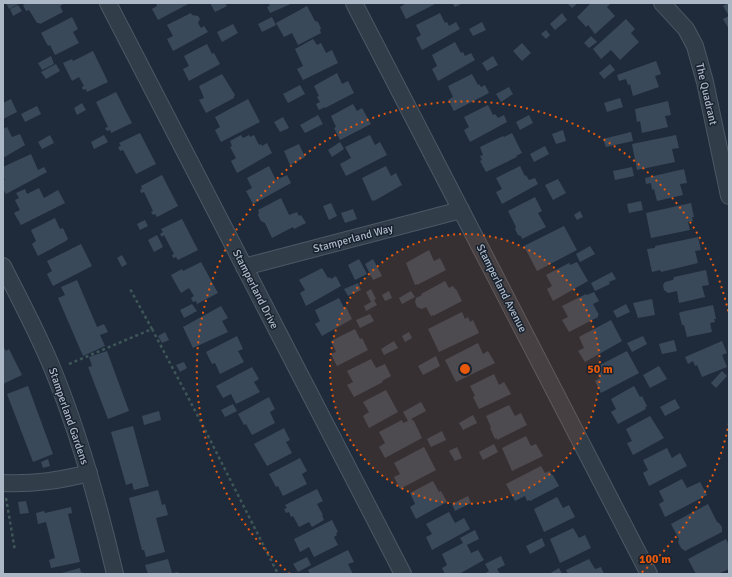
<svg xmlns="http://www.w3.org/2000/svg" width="732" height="577" font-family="Signika,sans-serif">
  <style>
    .building { fill: #3a495a }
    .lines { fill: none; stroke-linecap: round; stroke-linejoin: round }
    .street-casing { stroke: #4d5865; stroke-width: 18 }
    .path { stroke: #3e5658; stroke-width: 2.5; stroke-dasharray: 3 3; stroke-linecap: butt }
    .street { stroke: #323d4a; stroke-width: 16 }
    .ring { fill: none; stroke: #e8590c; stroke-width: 2; stroke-dasharray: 2 4 }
    .labels { text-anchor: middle; stroke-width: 3; stroke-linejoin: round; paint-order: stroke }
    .street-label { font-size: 11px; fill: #adb8c7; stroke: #18222f }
    .centre { fill: #e8590c; stroke: #18222f; stroke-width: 2 }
    .ring-label { font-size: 12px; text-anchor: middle; font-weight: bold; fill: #e8590c; stroke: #18222f; stroke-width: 3; stroke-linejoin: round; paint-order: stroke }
  </style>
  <rect width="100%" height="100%" fill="#1f2b3a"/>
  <g class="building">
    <polygon points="6,3 20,3 9,9"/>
    <polygon points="26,3 65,3 60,6 63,12 40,24 39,23 37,23 29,10 26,11 23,5"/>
    <polygon points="156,3 190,3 158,20 152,9 157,6"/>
    <polygon points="210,3 225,3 227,6 215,12"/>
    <polygon points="268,3 293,3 270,13 267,7 270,6"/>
    <polygon points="405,3 434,3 435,4 406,19 400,7 405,4"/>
    <polygon points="452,3 463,3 455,7"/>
    <polygon points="567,3 578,3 572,8"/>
    <polygon points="591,3 611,3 607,7 615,16 595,34 588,25 586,27 577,17"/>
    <polygon points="728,3 729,3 729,29 723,19 729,16 723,6"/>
    <polygon points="18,5 22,11 13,16 10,9"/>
    <polygon points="307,6 315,21 318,22 321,28 320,30 321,33 298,45 292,33 284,37 276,23"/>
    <polygon points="191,13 192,15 198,16 200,19 198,23 201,28 204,26 208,32 173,51 167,39 173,36 167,25"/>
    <polygon points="440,13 445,23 447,22 449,26 456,22 460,29 422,50 416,38 421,35 416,25"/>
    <polygon points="562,13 567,20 555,30 550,24"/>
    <polygon points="72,17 78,29 73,32 79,43 55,55 50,45 48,46 41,33"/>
    <polygon points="272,17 276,25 262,32 258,24"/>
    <polygon points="626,19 635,29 631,33 639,42 620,60 611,50 601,59 593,49"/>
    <polygon points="482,22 486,30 473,36 469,29"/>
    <polygon points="233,24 238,33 222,42 217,32"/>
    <polygon points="546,30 550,35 546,39 541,34"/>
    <polygon points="591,36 597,42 589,48 584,43"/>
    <polygon points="313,39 317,45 321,43 326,53 332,50 338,63 303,80 297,69 303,66 295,49"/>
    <polygon points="455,42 461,53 463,52 465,56 471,53 475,60 438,81 432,69 437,66 432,55"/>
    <polygon points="522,43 531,53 522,61 513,51"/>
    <polygon points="207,44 212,54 214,53 220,64 189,81 183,69 189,66 184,56"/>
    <polygon points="93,51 108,82 87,92 86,89 83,90 82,87 84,86 79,77 72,81 63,63 72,59 73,61"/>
    <polygon points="51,56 54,64 42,70 38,63"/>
    <polygon points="493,56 498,65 487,71 482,63"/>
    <polygon points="656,61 661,74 655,76 659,87 633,96 630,84 628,85 626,79 619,81 617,75"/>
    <polygon points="56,64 60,71 46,79 41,72"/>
    <polygon points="610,64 615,70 604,79 599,73"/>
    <polygon points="337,73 342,84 348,81 354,93 325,108 325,107 319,110 316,104 320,102 317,97 319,96 314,86"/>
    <polygon points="222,74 235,95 234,96 234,98 206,113 199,100 204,98 199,86"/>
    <polygon points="472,74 478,85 479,84 481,87 485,85 489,93 454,111 448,100 453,97 448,86"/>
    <polygon points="300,85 305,94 288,103 283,94"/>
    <polygon points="509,87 513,94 501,102 496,94"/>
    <polygon points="116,92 132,123 111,133 110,130 107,131 105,128 108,127 96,102"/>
    <polygon points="620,98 623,107 607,112 604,103"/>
    <polygon points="11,99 17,112 3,119 3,103"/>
    <polygon points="248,99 260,122 221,142 215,130 220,127 215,117"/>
    <polygon points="668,101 671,115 665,116 668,127 642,133 640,121 637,122 635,109"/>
    <polygon points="82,103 86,110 77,115 74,108"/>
    <polygon points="353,104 357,111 362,108 371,124 340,140 334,128 336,127 331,116"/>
    <polygon points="488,105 493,115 495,114 498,118 504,115 507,122 470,142 464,130 469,127 464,117"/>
    <polygon points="37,106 41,114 25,122 21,114"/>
    <polygon points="318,115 323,124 305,133 300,125"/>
    <polygon points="529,115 533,123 520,130 516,122"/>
    <polygon points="283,117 289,128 280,132 274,122"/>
    <polygon points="7,127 12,137 20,134 25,145 3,158 3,129"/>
    <polygon points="563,130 566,141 556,144 552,134"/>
    <polygon points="631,132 633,141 606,147 603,139"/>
    <polygon points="140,133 156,164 136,174 123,150 120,151 118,147 121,146 119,143"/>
    <polygon points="512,133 522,153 516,156 517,157 486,172 480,161 482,160 480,156 483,155 480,147 503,136 504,137"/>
    <polygon points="50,135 54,143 42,149 38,142"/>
    <polygon points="104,135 108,142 94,149 91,142"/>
    <polygon points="241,135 243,138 249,135 250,137 254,135 259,145 261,144 262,146 267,143 272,153 237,173 231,161 236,158 230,147 232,146 230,141"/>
    <polygon points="370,135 375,145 380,142 387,155 346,176 340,164 351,158 345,147"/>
    <polygon points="676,135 679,148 672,149 675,162 637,170 632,144"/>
    <polygon points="340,142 344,149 332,157 328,150"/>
    <polygon points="299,144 305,157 290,165 284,151"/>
    <polygon points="545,146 549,154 534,162 530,154"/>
    <polygon points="31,154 38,170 44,167 47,172 6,194 3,189 3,181 5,180 3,176 3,167"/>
    <polygon points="269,166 276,180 287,175 291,183 253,204 246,191 252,188 247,178"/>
    <polygon points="386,166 391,176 396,173 402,185 374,201 374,200 372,201 362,178"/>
    <polygon points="520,166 525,176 526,175 529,180 535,178 538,184 502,204 496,192 502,189 496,178"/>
    <polygon points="632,167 634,176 615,180 613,171"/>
    <polygon points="684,169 687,183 680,184 683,195 657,201 654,189 652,190 651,183 646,184 645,178"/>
    <polygon points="162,175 178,206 157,217 155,214 153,215 151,212 153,211 144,192 141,193 140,190 142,189 141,186"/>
    <polygon points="558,179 566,193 553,200 545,185"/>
    <polygon points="39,188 44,198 58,190 65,203 21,225 14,213 20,210 15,200 19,198 16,193 25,189 27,194"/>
    <polygon points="535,197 542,211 538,213 546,227 522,239 521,236 518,235 515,229 516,227 508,211"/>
    <polygon points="281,198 289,215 297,212 299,216 301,215 306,223 294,229 293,227 272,238 265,223 261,221 258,215 259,212 258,210"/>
    <polygon points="641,201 643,210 629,213 627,204"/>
    <polygon points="331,203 337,216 329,220 323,206"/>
    <polygon points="691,203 694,217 692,217 693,221 688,222 690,230 651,238 646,213"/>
    <polygon points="353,209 357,219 345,223 341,213"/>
    <polygon points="580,211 583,217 577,220 574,215"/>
    <polygon points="55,218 60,229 63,228 68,239 66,241 38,256 32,244 36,241 31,230"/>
    <polygon points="182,219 198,250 178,260 176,257 173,258 172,255 174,254 164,235 162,237 160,234 163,232 161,229"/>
    <polygon points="145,220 148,226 140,230 137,224"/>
    <polygon points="564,226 577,250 537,271 524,246"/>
    <polygon points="157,235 163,247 154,252 148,240"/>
    <polygon points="698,237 701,250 695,251 698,263 661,272 660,270 652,272 647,249 655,248 655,246"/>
    <polygon points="81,244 92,266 53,286 47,274 52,271 47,261"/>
    <polygon points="590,246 595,254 580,262 576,254"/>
    <polygon points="429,250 434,261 440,258 446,270 417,285 417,284 415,285 406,263"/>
    <polygon points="122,255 127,264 122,267 117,258"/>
    <polygon points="359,259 367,274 355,280 348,265"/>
    <polygon points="373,259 382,276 373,280 365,264"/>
    <polygon points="201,262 218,293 197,304 196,301 193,302 191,298 194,296 189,288 181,293 171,275 182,269 183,271"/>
    <polygon points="577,262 588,281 553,301 547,289 552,286 546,275 569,263 570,265"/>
    <polygon points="322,268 328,278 330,277 331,279 336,276 341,286 306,306 300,293 305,290 299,280"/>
    <polygon points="706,270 709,285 702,286 705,297 679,303 677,291 668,293 664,290 663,285 665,282 673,280 674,277"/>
    <polygon points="612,272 616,279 609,282 610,284 595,291 591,283"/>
    <polygon points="77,280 97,327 104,324 108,332 100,335 105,346 83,356 58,298 65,295 61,287"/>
    <polygon points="445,281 449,288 453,286 455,289 456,289 462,301 433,316 433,315 431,316 426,307 422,309 417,307 415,302 416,298 422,295 421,294"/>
    <polygon points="358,283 361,290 348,296 344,289"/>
    <polygon points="371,289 376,299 374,300 377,305 366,311 364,306 371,302 366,292"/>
    <polygon points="389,291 392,298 385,301 382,295"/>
    <polygon points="411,291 415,297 402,304 399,298"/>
    <polygon points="594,292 599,301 593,304 599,315 598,315 598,317 569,332 562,320 568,317 562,306 586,294 587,295"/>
    <polygon points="339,298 344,308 346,307 352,319 322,336 315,324 320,321 315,310"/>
    <polygon points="652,299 655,315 638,318 633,303"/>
    <polygon points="192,304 197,311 184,318 180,310"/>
    <polygon points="626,304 630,312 617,318 613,311"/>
    <polygon points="713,305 716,319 714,319 715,322 710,323 712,332 687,337 684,325 682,325 679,313 681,312"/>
    <polygon points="221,306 228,318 222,321 228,332 193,348 183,327"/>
    <polygon points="462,312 465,319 468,317 470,322 473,320 479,333 439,352 428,329"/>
    <polygon points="370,314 374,321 360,328 356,320"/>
    <polygon points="611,320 622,341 585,362 578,351 584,348 579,337"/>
    <polygon points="355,329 360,339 362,338 368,350 337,366 331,354 336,352 331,341"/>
    <polygon points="165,332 169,340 162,343 158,336"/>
    <polygon points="409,332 412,338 405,342 402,336"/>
    <polygon points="237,336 243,349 238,351 244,362 220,374 215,363 212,364 206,352"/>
    <polygon points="643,336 647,344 632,352 627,343"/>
    <polygon points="674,340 677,351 662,354 659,344"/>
    <polygon points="394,341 398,348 384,355 381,349"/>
    <polygon points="722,341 727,353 722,355 727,367 702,377 697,365 695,366 693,361 688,364 685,357"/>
    <polygon points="478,343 483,354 488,351 495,363 456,382 445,360"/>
    <polygon points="3,346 6,351 9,349 22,375 3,384"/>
    <polygon points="107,351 129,411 108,419 88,367 92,366 89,357"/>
    <polygon points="627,351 639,373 601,393 595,381 600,378 594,368"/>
    <polygon points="436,356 440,366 423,375 418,366"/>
    <polygon points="371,359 376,368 385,364 391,376 382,381 383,382 354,397 347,385 353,382 347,371"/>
    <polygon points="184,362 187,368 180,372 176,365"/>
    <polygon points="659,366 667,379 650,388 643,375"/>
    <polygon points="252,367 259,379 254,382 260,392 236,404 231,394 223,398 216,386"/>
    <polygon points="722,371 727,376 716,388 711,383"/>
    <polygon points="494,374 499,385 504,382 511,394 479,409 473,397 475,396 470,386"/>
    <polygon points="28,386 53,454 33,462 7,394"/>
    <polygon points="634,386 640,397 642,396 647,406 645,408 646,409 618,424 611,412 616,409 611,399"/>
    <polygon points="386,390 398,412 369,428 363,416 369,412 363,402"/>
    <polygon points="269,397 275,409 270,412 275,423 252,435 246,424 244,425 238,414"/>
    <polygon points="675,399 680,408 665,416 660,407"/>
    <polygon points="421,402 426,411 411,419 414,421 422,438 385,458 379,447 385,443 379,432 402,420 403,423 408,421 403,412"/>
    <polygon points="233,404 237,411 225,417 221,410"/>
    <polygon points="509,405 515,416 521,413 527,425 497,440 497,438 495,439 490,428 491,427 486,416"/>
    <polygon points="159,411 161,420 144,425 142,416"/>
    <polygon points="473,415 477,423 463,430 459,423"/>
    <polygon points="650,416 664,438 633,455 627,443 632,441 626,429"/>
    <polygon points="133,426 149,486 134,490 132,483 126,485 111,432"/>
    <polygon points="284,428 290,440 286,442 292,453 267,466 254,444"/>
    <polygon points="442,431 446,440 431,447 427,439"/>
    <polygon points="526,436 531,446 536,444 543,456 512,471 502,448"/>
    <polygon points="494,444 498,452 483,460 479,452"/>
    <polygon points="424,447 436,470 400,489 394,477 400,474 394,463"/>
    <polygon points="457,447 462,458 455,461 449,451"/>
    <polygon points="667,448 672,458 680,453 687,466 649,486 643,473 648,470 643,460"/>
    <polygon points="300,458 307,471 302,474 307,484 283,496 278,486 276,487 269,474"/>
    <polygon points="48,459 50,466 43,468 41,462"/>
    <polygon points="541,466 545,473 549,471 552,475 553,475 559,486 530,501 529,500 527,501 525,496 515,501 506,484"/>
    <polygon points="682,479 687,488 700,482 707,495 665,517 659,504 664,501 659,491"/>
    <polygon points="433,481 439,492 441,491 447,502 416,519 410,507 415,504 410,493"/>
    <polygon points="317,489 323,501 317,504 323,515 322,515 324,520 312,527 309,522 299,527 293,516 291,517 289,512 286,513 284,509 287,508 285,505"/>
    <polygon points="158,490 162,505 165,504 168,515 156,518 165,552 146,557 144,550 142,550 129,498"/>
    <polygon points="468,496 471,503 455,511 452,504"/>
    <polygon points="557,497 563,508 569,505 575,517 544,532 534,509"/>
    <polygon points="26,501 29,513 20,514 18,502"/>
    <polygon points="708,504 717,522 719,523 722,527 722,532 685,551 681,548 678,542 679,539 671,524"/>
    <polygon points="71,507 72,513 68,514 80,562 51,568 49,560 55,558 46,522 38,524 36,513 44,511 45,513"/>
    <polygon points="449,512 455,523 464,518 470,529 432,550 426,537 432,534 426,524"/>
    <polygon points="332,520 338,532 336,533 337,535 334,537 338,545 314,557 309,547 300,552 294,539"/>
    <polygon points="573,528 579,538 585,535 591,548 560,563 550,539"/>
    <polygon points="475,530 479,539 467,545 471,553 478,550 484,560 459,574 445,574 442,568 447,565 442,554 463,543 460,538"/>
    <polygon points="542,538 545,546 530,554 526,546"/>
    <polygon points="726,539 729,545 729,569 718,574 696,574 688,559"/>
    <polygon points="348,550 354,562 348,564 353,574 310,574 308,570"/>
    <polygon points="501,556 505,565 497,569 500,574 484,574 489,571 485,564"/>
    <polygon points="307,557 311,565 298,572 293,564"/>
    <polygon points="168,559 172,573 178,572 179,574 148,574 145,565"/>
    <polygon points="589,559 595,569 601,567 604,574 568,574 566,570"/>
    <polygon points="80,568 81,573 83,572 83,574 58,574"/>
    <polygon points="559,568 562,574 549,574"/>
  </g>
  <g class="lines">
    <g class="street-casing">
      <g id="street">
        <polyline points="108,3 403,574"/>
        <polyline points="354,3 649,574"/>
        <polyline points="662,3 686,29 695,46 705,82 729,196"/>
        <path d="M3,266C20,300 39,335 53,370C80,436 99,505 115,574"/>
        <polyline points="244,267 461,210"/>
        <path d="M3,483C34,484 58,481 89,473"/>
      </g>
    </g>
    <g class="path">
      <polyline points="152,329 200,420 278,574"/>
      <polyline points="69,364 152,329 129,287"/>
      <polyline points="6,498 15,551"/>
    </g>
    <use href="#street" class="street"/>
  </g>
  <circle cx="465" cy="369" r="135" fill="#e8590c" fill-opacity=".12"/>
  <g class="ring">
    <circle cx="465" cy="369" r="135"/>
    <path d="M729 423A269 269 0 0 1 640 574M290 574A269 269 0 1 1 729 315"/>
  </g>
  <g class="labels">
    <g class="street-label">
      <text transform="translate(707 94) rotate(77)" y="4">The Quadrant</text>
      <text transform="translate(353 238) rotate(-15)" y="4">Stamperland Way</text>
      <text transform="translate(502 288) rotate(63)" y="4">Stamperland Avenue</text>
      <text transform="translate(256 289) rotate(63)" y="4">Stamperland Drive</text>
      <text transform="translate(69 416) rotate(71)" y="4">Stamperland Gardens</text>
    </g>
  </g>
  <circle cx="465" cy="369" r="6" class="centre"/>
  <g class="ring-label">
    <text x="600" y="373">50 m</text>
    <text x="655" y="563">100 m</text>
  </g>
  <rect width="732" height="577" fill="none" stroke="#adb8c7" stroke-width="8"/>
</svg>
